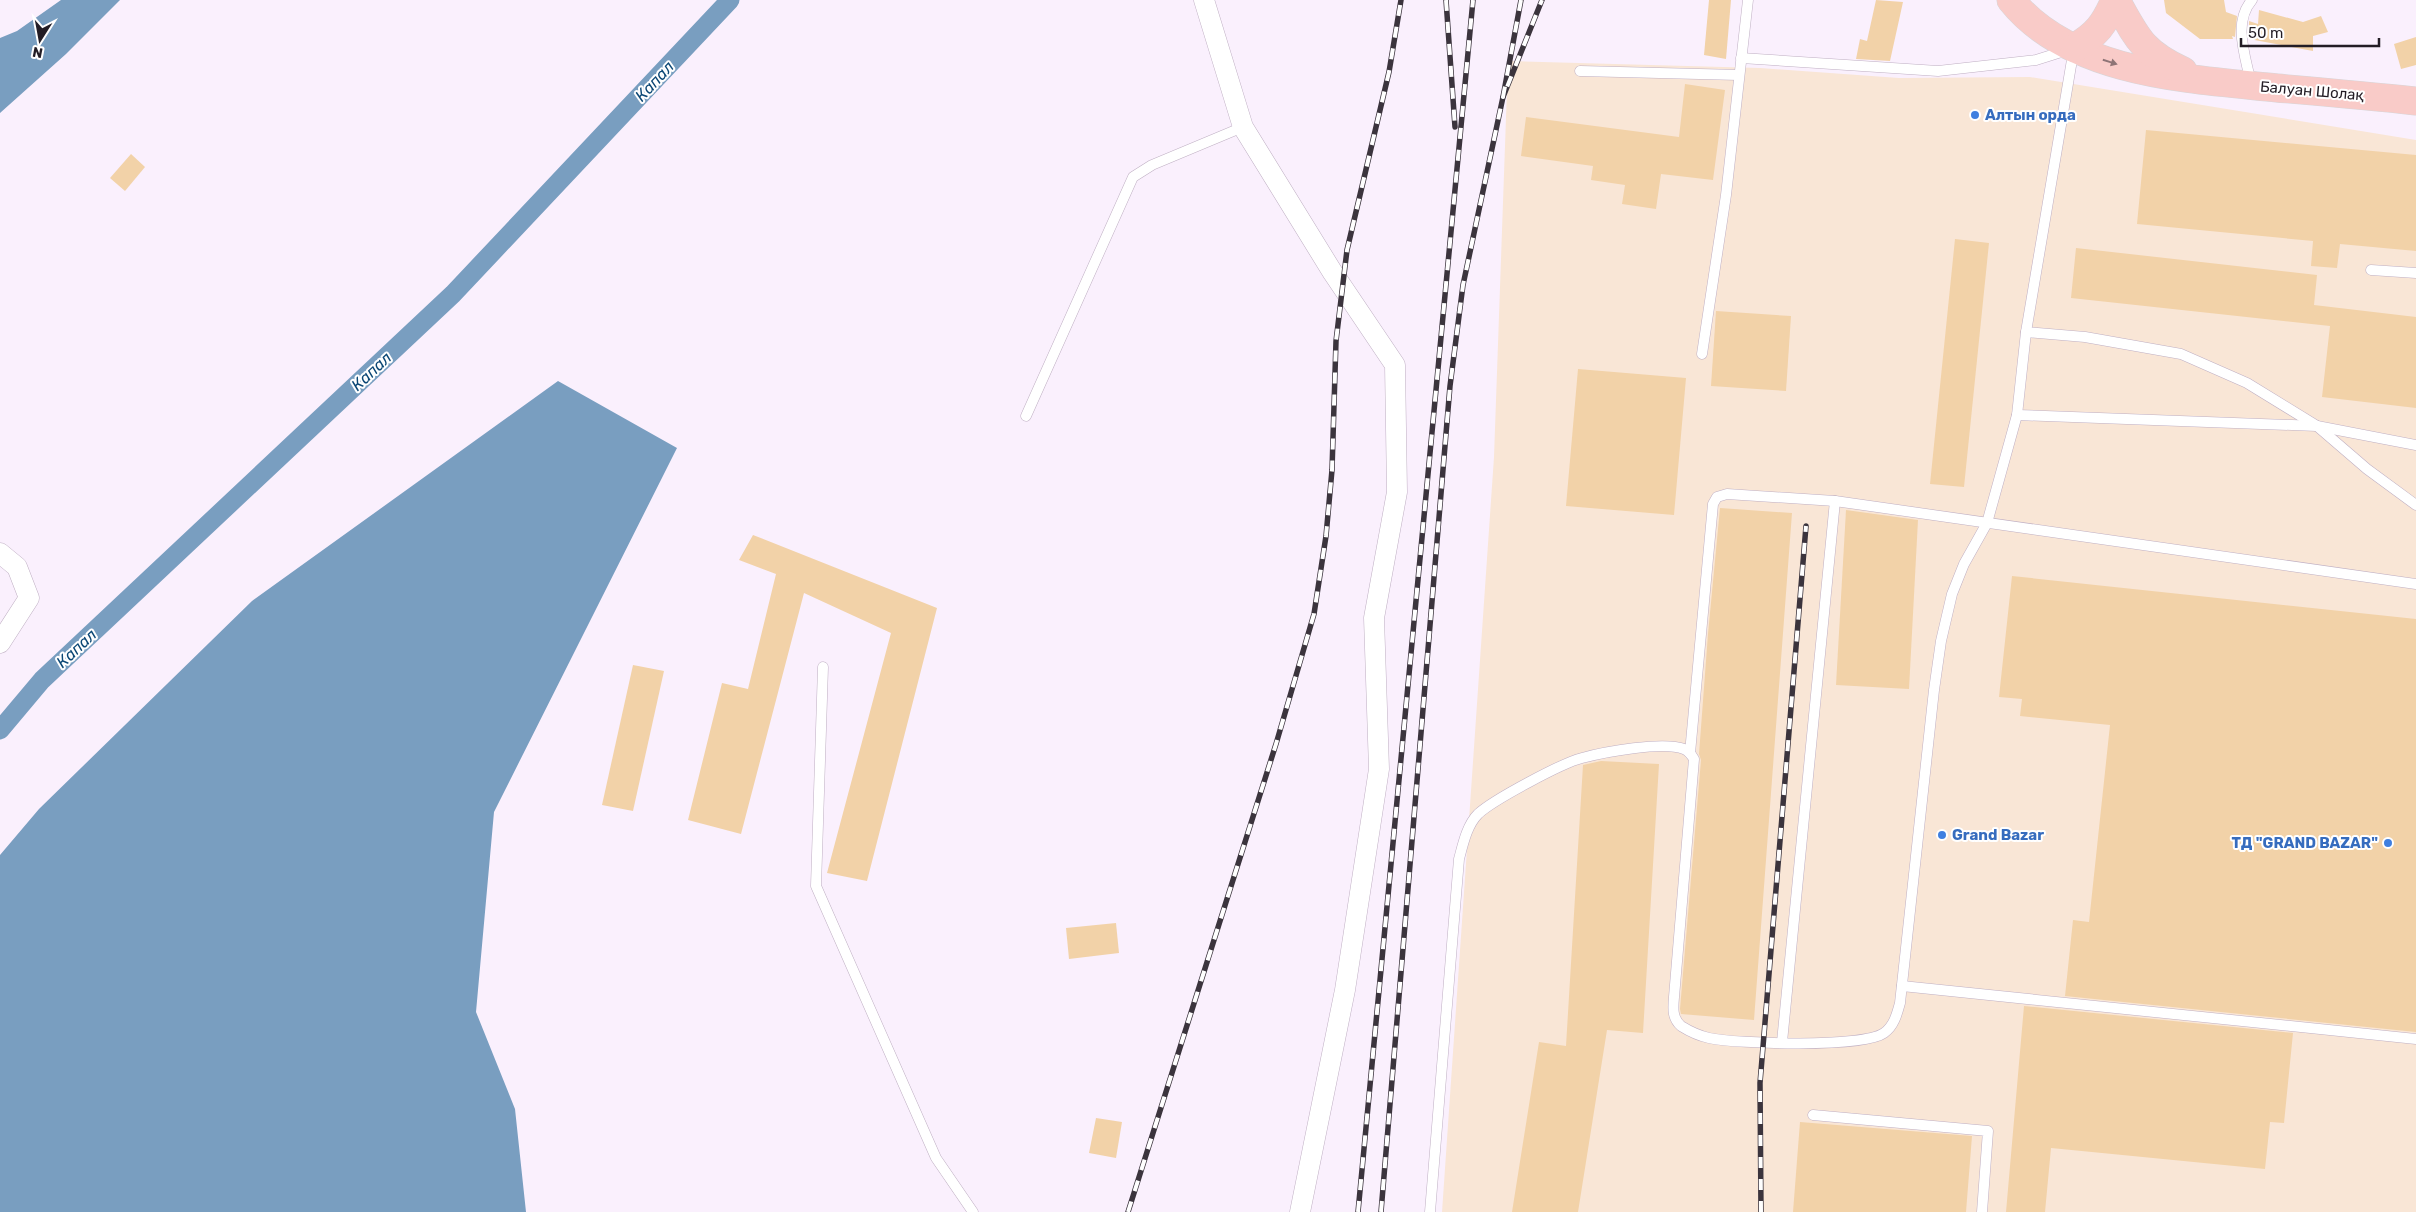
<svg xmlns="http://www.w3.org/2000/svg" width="2416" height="1212" font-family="Rubik,sans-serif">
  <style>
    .commercial { fill: #f9e6d6 }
    .water { fill: #799ec0 }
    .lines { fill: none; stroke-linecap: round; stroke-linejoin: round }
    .canal { stroke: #799ec0; stroke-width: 19 }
    .building { fill: #f2d2a8 }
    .service-casing { stroke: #bfafc3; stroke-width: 11 }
    .minor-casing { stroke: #bfafc3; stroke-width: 21 }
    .primary-casing { stroke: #d7d6d8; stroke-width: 29 }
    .service { stroke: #fff; stroke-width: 10 }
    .minor { stroke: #fff; stroke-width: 20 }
    .primary { stroke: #f9cbc8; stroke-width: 28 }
    .rail-casing { stroke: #3b343d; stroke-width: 5.5 }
    .rail { stroke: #fff; stroke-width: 4; stroke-dasharray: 11; stroke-linecap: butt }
    .oneway { fill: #8e7476 }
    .shop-dot { fill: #3f7fe0; stroke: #fff; stroke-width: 2 }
    .labels { text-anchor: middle; stroke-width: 4; stroke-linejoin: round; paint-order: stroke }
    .street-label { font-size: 15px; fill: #231d25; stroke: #fff }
    .shop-label { font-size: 15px; font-weight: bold; fill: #366cbe; stroke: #fff; text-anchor: start }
    .water-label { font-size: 16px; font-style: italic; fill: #0b4775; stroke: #fff }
  </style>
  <rect width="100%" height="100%" fill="#faf0fd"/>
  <polygon class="commercial" points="1508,61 1760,68 1899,78 2030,77 2416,140 2416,1212 1442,1212 1494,457"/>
  <g class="water">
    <polygon points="61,0 120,0 66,54 0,113 0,38 17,31"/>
    <polygon points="558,381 677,448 494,812 476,1012 515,1109 526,1212 0,1212 0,855 39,809 252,601"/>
  </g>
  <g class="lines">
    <polyline class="canal" points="0,730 42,680 453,294 730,0"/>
  </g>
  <g class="building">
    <polygon points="1709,0 1731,0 1726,59 1704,55"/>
    <polygon points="1876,0 1903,2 1890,61 1856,59 1860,39 1867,41"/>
    <polygon points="2164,0 2224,0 2226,12 2237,16 2235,37 2232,36 2233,39 2200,39 2166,13"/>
    <polygon points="2259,10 2303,22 2321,16 2328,32 2313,36 2313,51 2249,39 2249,21 2258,24"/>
    <polygon points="2416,37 2416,65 2401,69 2394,44"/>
    <polygon points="1685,84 1725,90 1713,180 1661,174 1656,209 1622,204 1625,185 1591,180 1593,166 1521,156 1526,117 1679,137"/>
    <polygon points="2146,130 2416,155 2416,251 2340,244 2337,268 2311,266 2313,241 2137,224"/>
    <polygon points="131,154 145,167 125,191 110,178"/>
    <polygon points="1955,239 1989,243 1964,487 1930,484"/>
    <polygon points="2076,248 2317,275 2314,305 2416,317 2416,408 2322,397 2330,326 2071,298"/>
    <polygon points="1716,311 1791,316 1786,391 1711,386"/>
    <polygon points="1578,369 1686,378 1674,515 1566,506"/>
    <polygon points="1720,508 1792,513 1754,1020 1681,1014 1680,1009 1701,760 1699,754 1708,634"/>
    <polygon points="1846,510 1918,520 1909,689 1836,685"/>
    <polygon points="753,535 937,608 867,881 827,873 891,633 804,593 741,834 688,820 722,683 748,689 776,574 739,560"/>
    <polygon points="2012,576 2416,619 2416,1032 2065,996 2073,920 2089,922 2110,725 2020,716 2022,699 1999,697"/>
    <polygon points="633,665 664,671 633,811 602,805"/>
    <polygon points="1601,761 1659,764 1643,1033 1607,1030 1578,1212 1512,1212 1539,1042 1566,1046 1583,765"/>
    <polygon points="1116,923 1119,953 1069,959 1066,928"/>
    <polygon points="2024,1006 2293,1033 2284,1123 2270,1122 2265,1169 2051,1148 2045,1212 2006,1212"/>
    <polygon points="1096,1118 1122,1122 1116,1158 1089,1153"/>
    <polygon points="1800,1122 1972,1136 1966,1212 1793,1212"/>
  </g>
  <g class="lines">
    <g class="service-casing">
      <g id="service">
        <polyline points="1580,71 1739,75"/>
        <path d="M2251,84C2246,57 2232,23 2252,0"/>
        <polyline points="2371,270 2416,273"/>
        <polyline points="2026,332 2085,337 2181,354 2247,383 2317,426 2367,469 2416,505"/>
        <polyline points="1702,354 1726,195 1748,0"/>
        <polyline points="2017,415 2317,426 2416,445"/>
        <polyline points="1026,416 1133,177 1152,165 1243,127"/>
        <polyline points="823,667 816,886 936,1158 973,1212"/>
        <polyline points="1690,753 1713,504 1717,497 1727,494 1835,501 2416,584"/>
        <polyline points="1902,986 2416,1039"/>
        <polyline points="1782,1042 1835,501"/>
        <polyline points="1813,1115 1988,1131 1982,1212"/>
        <path d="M1430,1212L1459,859C1463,844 1467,825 1478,814C1493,800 1562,763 1582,758C1604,752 1663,741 1684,749C1689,751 1691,754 1694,759L1674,997C1673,1008 1672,1018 1681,1026C1689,1031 1700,1036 1709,1038C1737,1044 1863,1048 1884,1033C1894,1026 1897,1014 1900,1003L1934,690L1941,641L1952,594L1964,564L1987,523L2017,415L2026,332L2074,48L2036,60L1938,71L1741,58"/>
      </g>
    </g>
    <g class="minor-casing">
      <g id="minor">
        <polyline points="1204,0 1243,127 1333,273 1395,365 1397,492 1374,618 1379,769 1345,990 1300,1212"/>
        <polyline points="0,553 17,567 29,598 0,643"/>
      </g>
    </g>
    <g class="primary-casing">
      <g id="primary">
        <path d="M2011,0C2070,74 2189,79 2277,88C2323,92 2370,96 2416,101"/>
        <path d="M2116,0C2137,38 2142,52 2183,71"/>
        <path d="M2074,48C2097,34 2104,25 2115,0"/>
      </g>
    </g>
    <use href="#service" class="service"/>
    <use href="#minor" class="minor"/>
    <use href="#primary" class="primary"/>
    <g class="rail-casing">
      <g id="rail">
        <polyline points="1446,0 1455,127"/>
        <polyline points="1521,0 1503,97 1542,0"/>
        <polyline points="1128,1212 1276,744 1314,614 1326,536 1332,470 1336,341 1347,250 1389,72 1401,0"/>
        <polyline points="1358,1212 1473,0"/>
        <polyline points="1381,1212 1450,386 1463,285 1503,97"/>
        <polyline points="1761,1212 1760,1083 1806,526"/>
      </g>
    </g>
    <use href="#rail" class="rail"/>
  </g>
  <defs><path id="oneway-solid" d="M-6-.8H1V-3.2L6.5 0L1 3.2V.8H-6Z" transform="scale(1.25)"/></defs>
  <use class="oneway" href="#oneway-solid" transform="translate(2110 62) rotate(17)"/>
  <g class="shop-dot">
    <circle cx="1975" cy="115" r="5"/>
    <circle cx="1942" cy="835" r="5"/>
    <circle cx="2388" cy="843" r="5"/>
  </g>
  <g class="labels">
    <g class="street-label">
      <text transform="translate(2312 91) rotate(5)" y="5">Балуан Шолақ</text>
    </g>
    <g class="shop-label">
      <text x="1985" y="120">Алтын орда</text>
      <text x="1952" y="840">Grand Bazar</text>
      <text x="2378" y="848" text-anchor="end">ТД "GRAND BAZAR"</text>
    </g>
    <g class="water-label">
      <text transform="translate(654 81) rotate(-47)" y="6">Капал</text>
      <text transform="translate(371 371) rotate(-43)" y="6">Капал</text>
      <text transform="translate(76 648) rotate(-43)" y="6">Капал</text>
    </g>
  </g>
  <g transform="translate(40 40) rotate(191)" stroke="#ffffff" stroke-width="4" paint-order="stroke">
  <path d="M0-4L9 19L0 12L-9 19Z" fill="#231d25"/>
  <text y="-8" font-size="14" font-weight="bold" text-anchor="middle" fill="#231d25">N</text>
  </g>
  <path d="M2241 38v8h138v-8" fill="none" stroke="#231d25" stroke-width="2.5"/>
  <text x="2248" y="38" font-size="15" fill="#231d25" stroke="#ffffff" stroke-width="4" paint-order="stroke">50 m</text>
</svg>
